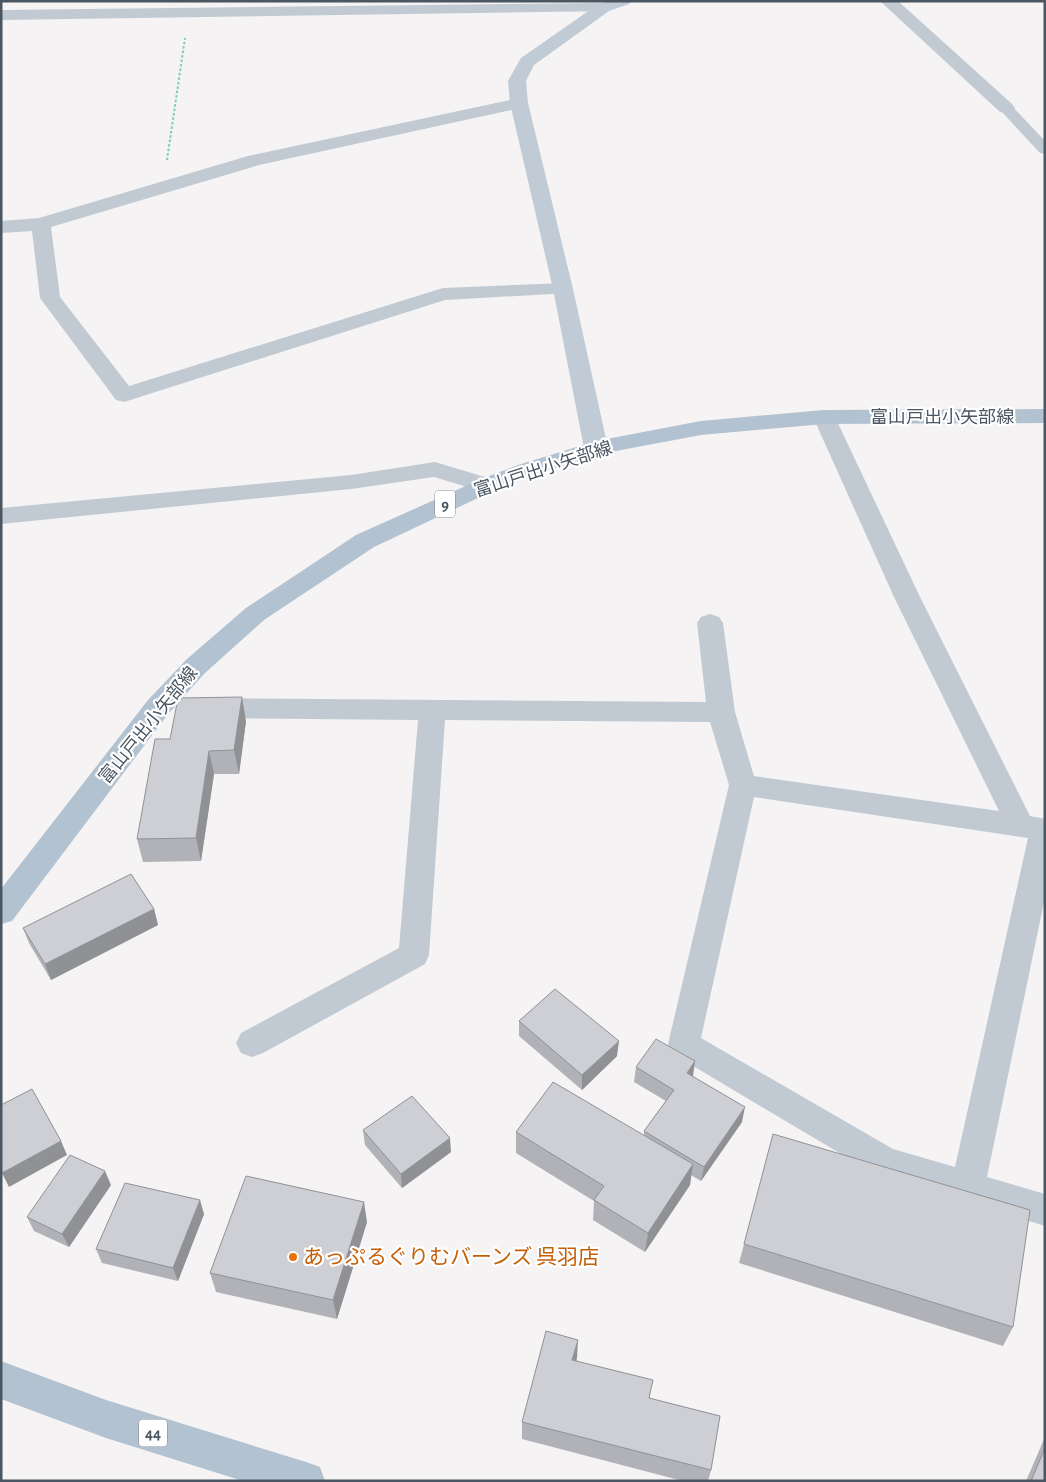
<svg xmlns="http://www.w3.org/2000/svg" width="1046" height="1482" font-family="'Alegreya Sans','Noto Sans JP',sans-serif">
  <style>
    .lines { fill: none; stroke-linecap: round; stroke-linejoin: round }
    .path { stroke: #7ad0a6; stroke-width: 2; stroke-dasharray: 2.5 2; stroke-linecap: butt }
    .lane { fill: #c1cad2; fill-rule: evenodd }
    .street { fill: #c1cad2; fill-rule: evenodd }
    .secondary { fill: #c1cbd6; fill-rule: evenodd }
    .primary { fill: #b3c2d1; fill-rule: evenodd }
    .wall { fill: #b0b2b7 }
    .shaded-wall { fill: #909195 }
    .building { fill: #cdcfd5; stroke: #909195 }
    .food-dot { fill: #e8710a; stroke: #fff; stroke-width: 2 }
    .labels { text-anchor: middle; stroke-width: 4.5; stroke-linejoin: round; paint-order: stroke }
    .shield { fill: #fff; stroke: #808990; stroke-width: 1 }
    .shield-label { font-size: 16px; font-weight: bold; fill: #4a5661 }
    .street-label { font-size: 18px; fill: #4a5661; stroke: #fff }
    .near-food-label { font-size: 21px; fill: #c56008; stroke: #fff; text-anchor: start }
  </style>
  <rect width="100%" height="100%" fill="#f5f3f3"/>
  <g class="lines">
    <polyline class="path" points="167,160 185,38"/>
    <polygon class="lane" points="1006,104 1011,105 1045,141 1045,154 1040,153 1001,111 999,108 1001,105"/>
    <g class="street">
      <polygon points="880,1 898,1 1012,104 1015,108 1012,112 1006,113 1000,112"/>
      <polygon points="603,3 609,5 611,8 609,11 1,20 1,10"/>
      <polygon points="519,98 525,99 528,103 525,107 259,165 51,227 60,297 129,386 443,288 563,283 570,285 573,289 570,293 445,300 124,402 116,400 40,298 32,231 1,233 1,221 39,218 248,156"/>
      <path d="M824,410L832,412L835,417L920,597L1030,816L1045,819V897L987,1177L1045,1194V1226L873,1173L673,1054L668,1044L729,785L710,722L445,720L429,955L425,964L263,1053L252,1057L241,1053L236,1043L241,1033L399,948L418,720L207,718L197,715L194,708L197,701L207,698L706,702L697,623L701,617L710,614L719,617L723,623L735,712L754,776L999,811L894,597L813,417L816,412ZM754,797L1028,838L955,1167L893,1149L701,1038Z"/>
      <polygon points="435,462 495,480 499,485 495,490 487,493 434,477 351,489 1,524 1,508 351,475"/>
    </g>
    <polygon class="secondary" points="607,1 631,1 629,4 609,11 534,65 526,81 528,103 573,289 608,448 604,453 596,455 588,453 584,448 553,289 510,103 508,81 521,58 597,5"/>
    <g class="primary">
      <polygon points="1045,409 1045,423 824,424 701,435 600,454 534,475 495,490 374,547 264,620 205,673 168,714 12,921 1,924 1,889 148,700 187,659 246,608 356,535 479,480 518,465 596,441 701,421 824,410"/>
      <polygon points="1,1361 106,1400 306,1462 320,1467 325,1481 243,1481 106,1438 1,1399"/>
    </g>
  </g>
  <g class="wall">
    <polygon points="246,721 239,774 214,774 201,861 143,862 137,839 170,739"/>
    <polygon points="154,909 158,925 51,980 29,943 23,928"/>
    <polygon points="519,1021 617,1056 582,1090 519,1036"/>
    <polygon points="636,1067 693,1076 742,1122 701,1181 691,1175 690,1185 645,1252 593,1220 594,1201 516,1153 516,1132 644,1135 644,1131 666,1101 634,1082"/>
    <polygon points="363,1130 451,1152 402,1188 365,1145"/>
    <polygon points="111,1185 69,1247 34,1231 27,1217"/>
    <polygon points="204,1214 178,1281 102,1263 96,1249"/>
    <polygon points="367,1222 337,1319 216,1292 210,1273"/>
    <polygon points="744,1244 1013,1327 1003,1346 739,1263"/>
    <polygon points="577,1358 576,1360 650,1398 711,1470 708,1481 683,1481 522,1439 522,1422"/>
    <polygon points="1045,1437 1045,1481 1026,1481"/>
  </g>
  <g class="shaded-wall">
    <polygon points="242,697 246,721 239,774 234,750"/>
    <polygon points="209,751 214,774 201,861 196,838"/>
    <polygon points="154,909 158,925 51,980 45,964"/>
    <polygon points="619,1041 617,1056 582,1090 582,1075"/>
    <polygon points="695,1061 693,1076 685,1088 687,1073"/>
    <polygon points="745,1107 742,1122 701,1181 704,1167"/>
    <polygon points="450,1138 451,1152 402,1188 401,1174"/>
    <polygon points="61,1141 67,1155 9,1187 2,1173"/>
    <polygon points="693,1164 690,1185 645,1252 648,1233"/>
    <polygon points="105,1171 111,1185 69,1247 62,1234"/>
    <polygon points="200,1200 204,1214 178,1281 173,1268"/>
    <polygon points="364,1202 367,1222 337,1319 333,1300"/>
    <polygon points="578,1340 577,1358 571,1378 572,1360"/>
  </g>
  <g class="building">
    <polygon points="242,697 234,750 209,751 196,838 137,839 155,739 170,739 178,698"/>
    <polygon points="131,874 154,909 45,964 23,928"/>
    <polygon points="555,989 619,1041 582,1075 519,1021"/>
    <polygon points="656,1039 695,1061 687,1073 745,1107 704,1167 644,1131 674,1090 636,1067"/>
    <polygon points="553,1082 693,1164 648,1233 594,1200 604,1186 516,1132"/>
    <polygon points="32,1089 61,1141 2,1173 1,1171 1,1105"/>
    <polygon points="412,1096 450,1138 401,1174 363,1130"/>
    <polygon points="773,1134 1030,1210 1013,1327 744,1244"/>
    <polygon points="70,1155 105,1171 62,1234 27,1217"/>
    <polygon points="246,1176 364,1202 333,1300 210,1273"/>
    <polygon points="125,1183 200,1200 173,1268 96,1249"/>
    <polygon points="546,1331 578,1340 572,1360 653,1380 649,1398 720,1416 711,1470 522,1422"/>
    <polygon points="1045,1448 1045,1481 1031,1481"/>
  </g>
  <circle class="food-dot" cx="293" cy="1257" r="5"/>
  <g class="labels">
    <g class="shield">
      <rect x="435" y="490.5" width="20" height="27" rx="4"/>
      <rect x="139" y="1419.5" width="28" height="27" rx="4"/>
    </g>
    <g class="shield-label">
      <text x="445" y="510">9</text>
      <text x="153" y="1439">44</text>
    </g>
    <g class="street-label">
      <text x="942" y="423">富山戸出小矢部線</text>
      <text transform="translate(543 469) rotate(-18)" y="6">富山戸出小矢部線</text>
      <text transform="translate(148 725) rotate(-51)" y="6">富山戸出小矢部線</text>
    </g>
    <g class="near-food-label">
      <text x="303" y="1264">あっぷるぐりむバーンズ 呉羽店</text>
    </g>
  </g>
  <rect width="1046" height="1482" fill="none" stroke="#4a5661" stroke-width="5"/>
</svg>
